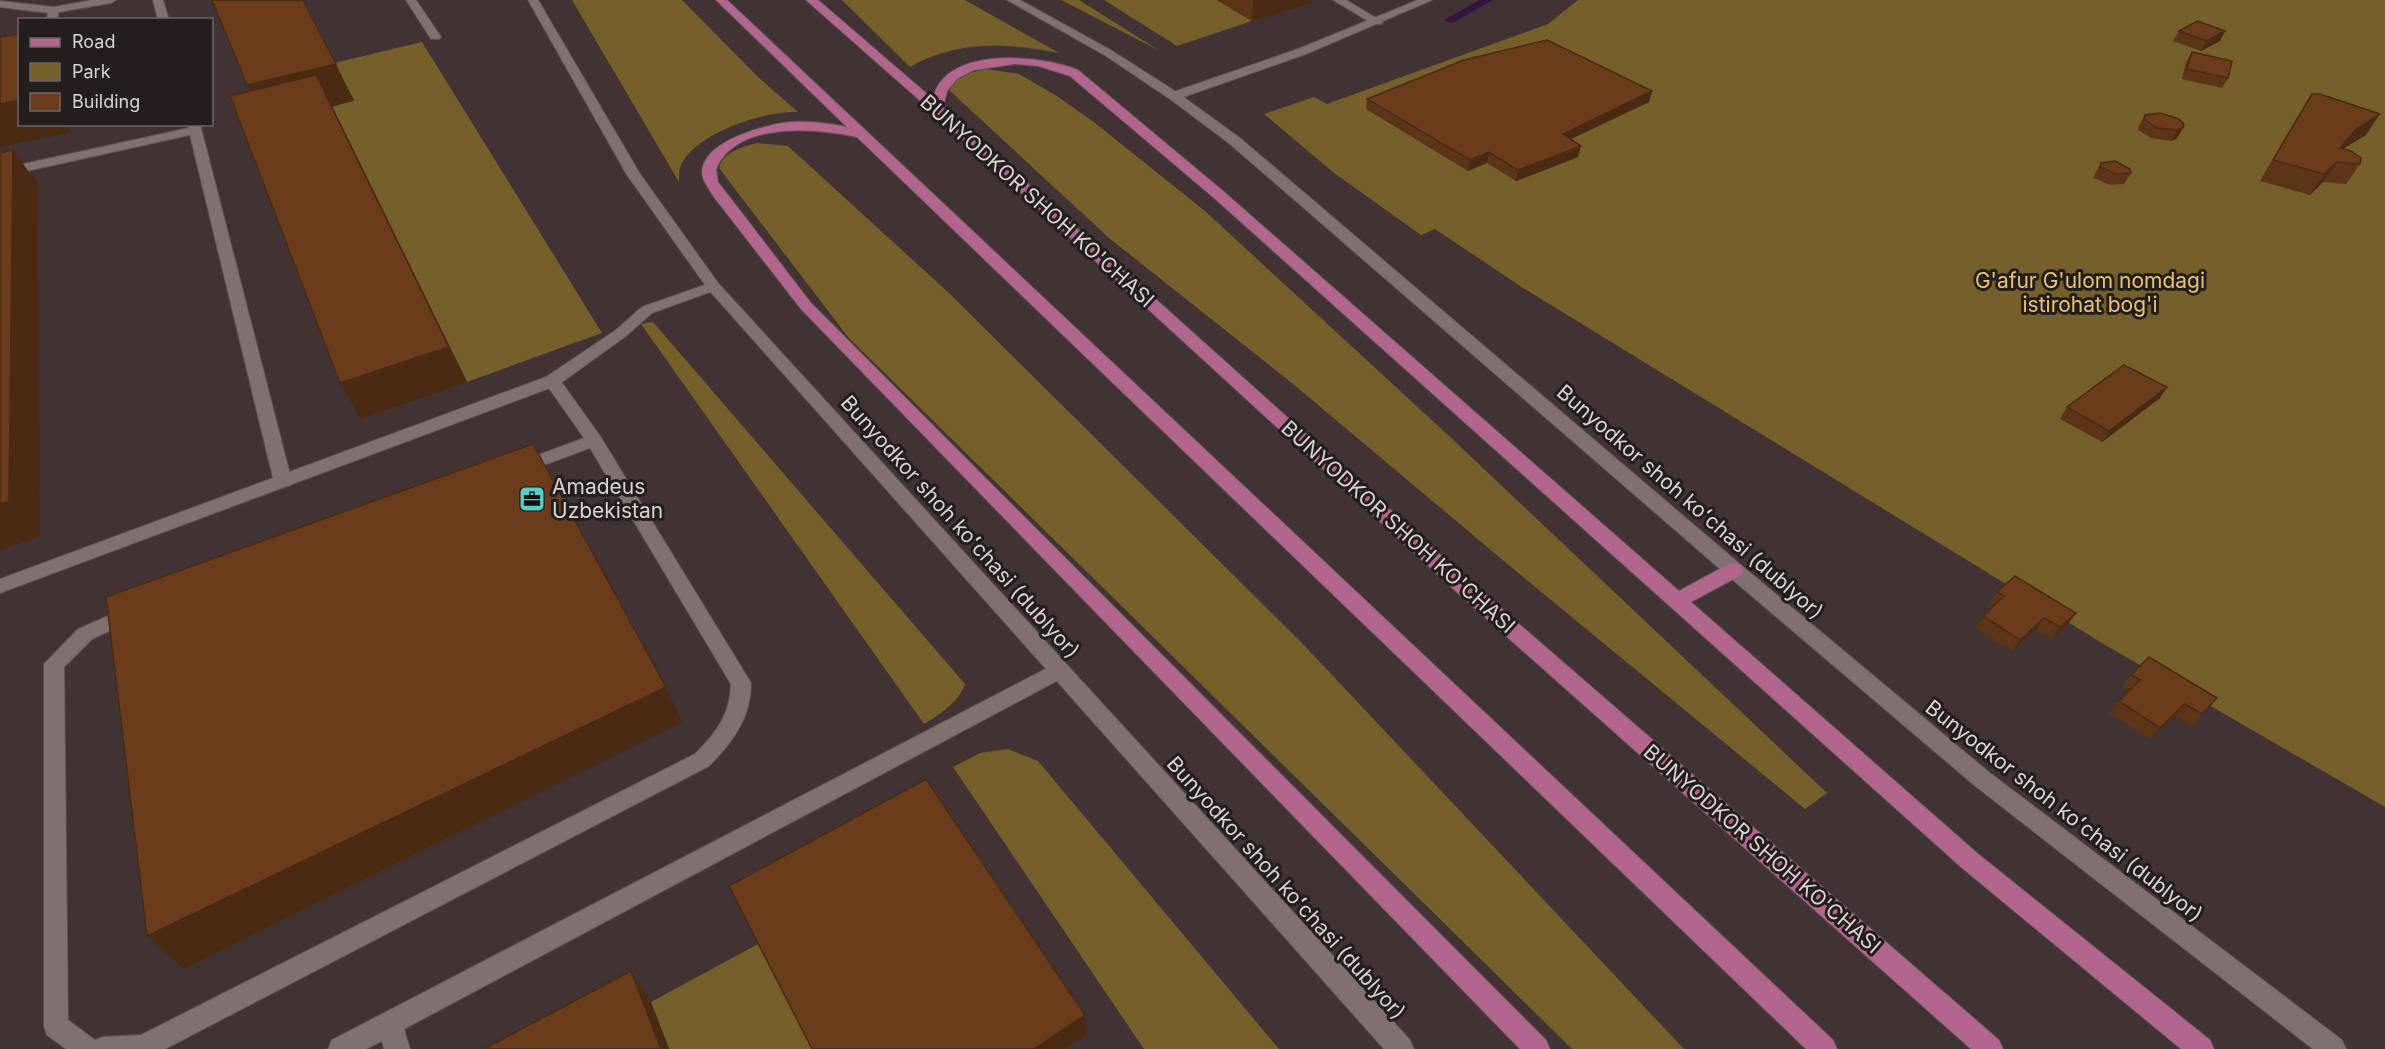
<svg xmlns="http://www.w3.org/2000/svg" width="2385" height="1049" font-family="Inter,sans-serif">
  <style>
    .green { fill: #755f2a }
    .lines { fill: none; stroke-linecap: round; stroke-linejoin: round }
    .stream { fill: #331640; fill-rule: evenodd }
    .lane-casing { stroke: #5d5252; stroke-width: 2 }
    .street-casing { stroke: #5d5252; stroke-width: 2 }
    .secondary-casing { stroke: #5d5252; stroke-width: 2 }
    .primary-casing { stroke: #5d5252; stroke-width: 2 }
    .lane { fill: #80706f; fill-rule: evenodd }
    .street { fill: #80706f; fill-rule: evenodd }
    .secondary { fill: #80706f; fill-rule: evenodd }
    .primary { fill: #b2668e; fill-rule: evenodd }
    .wall { fill: #5c3417 }
    .shaded-wall { fill: #4b2a13 }
    .building { fill: #6b3c1b; stroke: #4b2a13; stroke-width: 1.5 }
    .labels { text-anchor: middle; stroke-width: 6; stroke-linejoin: round; paint-order: stroke }
    .street-label { font-size: 21px; fill: #dbd2d1; stroke: #231d1d }
    .park-label { font-size: 21px; fill: #e8c471; stroke: #231d1d }
    .poi-label { font-size: 21px; fill: #dbd2d1; stroke: #231d1d; text-anchor: start }
  </style>
  <rect width="100%" height="100%" fill="#413333"/>
  <g class="green">
    <path d="M572,0H682L759,78L798,112C766,110 691,134 680,168C679,172 679,178 679,182Z"/>
    <path d="M842,0H965L1059,53C1007,43 957,40 910,67Z"/>
    <polygon points="1061,0 1079,0 1160,51"/>
    <polygon points="1104,0 1217,0 1252,21 1177,46"/>
    <polygon points="1578,0 2385,0 2385,807 2107,646 1523,288 1435,229 1421,235 1334,173 1264,114 1314,97 1327,104 1548,24"/>
    <polygon points="422,42 602,333 467,382 332,107 354,100 334,63"/>
    <polygon points="986,69 1019,74 1057,96 1095,123 1205,211 1448,435 1827,793 1805,809 1511,567 1293,384 1109,238 950,91 951,85 964,74"/>
    <path d="M757,143L788,146L950,294L1302,643L1684,1049H1572L848,337L719,168C723,152 742,147 757,143Z"/>
    <path d="M653,322L965,684C959,702 940,714 924,724L641,324Z"/>
    <polygon points="1008,749 1038,761 1279,1049 1144,1049 953,767 980,753"/>
    <polygon points="758,944 812,1049 669,1049 651,1002"/>
  </g>
  <g class="lines">
    <polygon class="stream" points="1480,0 1493,0 1454,22 1450,23 1444,20"/>
    <g class="lane-casing">
      <g id="lane">
        <polygon points="153,0 163,0 169,20 158,20"/>
        <polygon points="406,0 416,0 441,37 439,39 431,39"/>
        <polygon points="1333,0 1346,0 1383,22 1381,24 1373,24"/>
        <polygon points="0,1 54,7 59,10 57,20 46,20 48,13 0,7"/>
        <polygon points="188,124 200,124 292,482 289,486 277,486 274,482 190,135 0,177 0,169 189,128"/>
        <path d="M552,376L558,377L600,436L751,683C751,718 733,742 709,766L165,1049H66L47,1035L44,1026V664L78,629L131,606L138,608L141,613L138,618L92,639L64,667L68,1020L95,1040L103,1037L141,1035L695,754C716,733 730,715 731,684L590,448L520,474L514,472L511,468L514,464L584,438L544,381Z"/>
        <polygon points="1059,662 1066,664 1069,670 1066,676 404,1029 410,1049 384,1049 382,1041 366,1049 328,1049 332,1040"/>
      </g>
    </g>
    <g class="street-casing">
      <g id="street">
        <polygon points="92,0 116,0 111,3 54,13 49,10 54,7"/>
        <polygon points="1418,0 1432,0 1306,54 1178,99 1174,100 1168,96 1170,93 1298,49"/>
        <polygon points="713,282 720,286 718,289 652,313 626,336 558,385 0,593 0,579 546,377 616,330 642,307"/>
      </g>
    </g>
    <g class="secondary-casing">
      <g id="secondary">
        <polygon points="528,0 538,0 640,174 718,283 1410,1040 1414,1049 1384,1049 708,289 627,175"/>
        <polygon points="1007,0 1020,0 1114,52 1178,93 1240,138 1741,565 1990,773 2342,1040 2346,1049 2313,1049 1974,785 1727,575 1230,144 1170,99 1106,56"/>
      </g>
    </g>
    <g class="primary-casing">
      <g id="primary">
        <path d="M716,0H727L1833,1040L1837,1049H1806L857,137C815,128 737,121 716,169L718,182L811,303L1546,1040L1550,1049H1520L801,309L714,197C710,190 702,181 702,172C703,141 766,124 791,122C810,121 828,123 847,127Z"/>
        <path d="M806,0H818L933,99C944,45 1041,55 1078,70L1223,191L1679,591L1727,565L1734,563L1741,565L1743,570L1741,575L1691,602L1977,853L2210,1040L2214,1049H2181L1961,867L1213,197L1070,76L1038,66L1015,64L974,70L957,79L947,91L943,108L1474,585L1999,1040L2003,1049H1971L1460,595L933,112Z"/>
      </g>
    </g>
    <use href="#lane" class="lane"/>
    <use href="#street" class="street"/>
    <use href="#secondary" class="secondary"/>
    <use href="#primary" class="primary"/>
  </g>
  <g class="wall">
    <polygon points="1217,0 1311,0 1311,3 1252,21"/>
    <polygon points="2179,31 2225,31 2220,41 2201,51 2173,41"/>
    <polygon points="2192,52 2228,78 2222,88 2182,79 2186,62"/>
    <polygon points="1652,91 1649,102 1571,139 1578,157 1516,181 1487,163 1468,171 1366,109 1367,99"/>
    <polygon points="2312,94 2366,135 2343,148 2360,164 2346,184 2323,182 2310,195 2260,181 2299,114"/>
    <polygon points="2145,115 2183,128 2176,139 2171,141 2151,138 2138,130 2139,126"/>
    <polygon points="2101,163 2131,173 2124,184 2110,185 2094,178 2095,174"/>
    <polygon points="2167,387 2160,398 2102,442 2060,419 2067,407"/>
    <polygon points="1997,592 2076,613 2067,625 2052,639 2036,629 2012,651 1975,628 1983,616 1994,606 1989,603"/>
    <polygon points="2131,675 2217,698 2192,726 2175,715 2150,739 2109,713 2119,701 2129,691 2122,686"/>
    <polygon points="729,886 1085,1015 1087,1034 1065,1049 812,1049"/>
  </g>
  <g class="shaded-wall">
    <polygon points="1253,0 1311,0 1311,3 1252,21"/>
    <polygon points="2225,31 2220,41 2201,51 2207,41"/>
    <polygon points="336,64 354,101 332,106 467,382 361,419 340,383 267,123 247,85"/>
    <polygon points="1652,91 1649,102 1560,144 1563,134"/>
    <polygon points="20,100 20,124 70,124 69,133 0,147 0,104"/>
    <polygon points="2380,114 2366,135 2341,150 2340,148 2355,130"/>
    <polygon points="2183,128 2176,139 2171,141 2177,130"/>
    <polygon points="1581,146 1578,157 1516,181 1518,170"/>
    <polygon points="13,150 37,183 40,537 0,550 0,504"/>
    <polygon points="1489,152 1487,163 1468,171 1470,160"/>
    <polygon points="2337,162 2323,182 2310,195 2324,174"/>
    <polygon points="2167,387 2160,398 2102,442 2109,431"/>
    <polygon points="2076,613 2067,625 2052,639 2060,627"/>
    <polygon points="2044,618 2036,629 2012,651 2020,640"/>
    <polygon points="666,687 682,722 184,969 147,936"/>
    <polygon points="2185,704 2175,715 2150,739 2160,728"/>
    <polygon points="631,971 651,1002 669,1049 661,1049"/>
    <polygon points="1085,1015 1087,1034 1065,1049 1034,1049"/>
  </g>
  <g class="building">
    <polygon points="212,0 303,0 336,64 247,85"/>
    <polygon points="2197,21 2225,31 2207,41 2179,31"/>
    <polygon points="20,34 20,100 0,104 0,37"/>
    <polygon points="1547,40 1652,91 1563,134 1581,146 1518,170 1489,152 1470,160 1367,99 1464,60"/>
    <polygon points="2192,52 2232,61 2228,78 2187,69"/>
    <polygon points="316,75 449,347 340,383 230,96"/>
    <polygon points="2312,94 2320,94 2380,114 2355,130 2340,148 2351,151 2361,158 2360,164 2337,162 2324,174 2273,160"/>
    <polygon points="2160,113 2179,119 2184,124 2183,128 2177,130 2157,128 2144,119 2145,115"/>
    <polygon points="13,150 9,501 0,504 0,153"/>
    <polygon points="2115,161 2130,169 2131,173 2116,174 2100,167 2101,163"/>
    <polygon points="2124,365 2167,387 2109,431 2067,407"/>
    <polygon points="533,444 666,687 147,936 106,597"/>
    <polygon points="2015,576 2076,613 2060,627 2044,618 2020,640 1983,616 2004,596 1997,592"/>
    <polygon points="2149,657 2217,698 2202,714 2185,704 2160,728 2119,701 2140,680 2131,675"/>
    <polygon points="926,779 1085,1015 1034,1049 812,1049 729,886"/>
    <polygon points="631,971 661,1049 484,1049"/>
  </g>
  <defs>
    <g id="office-square" transform="scale(1.35)"><rect x="-9" y="-9" width="18" height="18" rx="4" fill="#56cec3" stroke="#231d1d"/><path d="M-6-3h4V-5.5h4V-3h4V5H-6ZM-1-4.5V-3h2v-1.5ZM-6 0V1H6V0Z" fill="#111"/></g>
  </defs>
  <g fill-rule="evenodd">
    <use href="#office-square" x="532" y="499"/>
  </g>
  <g class="labels">
    <g class="street-label">
      <text transform="translate(1037 201) rotate(42)" y="7">BUNYODKOR SHOH KO'CHASI</text>
      <text transform="translate(1690 502) rotate(41)" y="7">Bunyodkor shoh koʻchasi (dublyor)</text>
      <text transform="translate(960 527) rotate(48)" y="7">Bunyodkor shoh koʻchasi (dublyor)</text>
      <text transform="translate(1398 527) rotate(42)" y="7">BUNYODKOR SHOH KO'CHASI</text>
      <text transform="translate(2064 811) rotate(38)" y="7">Bunyodkor shoh koʻchasi (dublyor)</text>
      <text transform="translate(1762 849) rotate(41)" y="7">BUNYODKOR SHOH KO'CHASI</text>
      <text transform="translate(1286 888) rotate(48)" y="7">Bunyodkor shoh koʻchasi (dublyor)</text>
    </g>
    <g class="park-label">
      <text x="2090" y="288">G'afur G'ulom nomdagi<tspan x="2090" dy="24">istirohat bog'i</tspan></text>
    </g>
    <g class="poi-label">
      <text x="552" y="494">Amadeus<tspan x="552" dy="24">Uzbekistan</tspan></text>
    </g>
  </g>
  <rect x="18" y="18" width="195" height="108" fill="#231d1d" stroke="#6d6565" stroke-width="1.5"/>
  <rect x="30" y="38" width="30" height="9" fill="#b2668e" stroke="#6d6565" stroke-width="1.5"/>
  <text x="72" y="48" font-size="18" fill="#dbd2d1">Road</text>
  <rect x="30" y="63" width="30" height="18" fill="#755f2a" stroke="#6d6565" stroke-width="1.5"/>
  <text x="72" y="78" font-size="18" fill="#dbd2d1">Park</text>
  <rect x="30" y="93" width="30" height="18" fill="#6b3c1b" stroke="#6d6565" stroke-width="1.5"/>
  <text x="72" y="108" font-size="18" fill="#dbd2d1">Building</text>
</svg>
